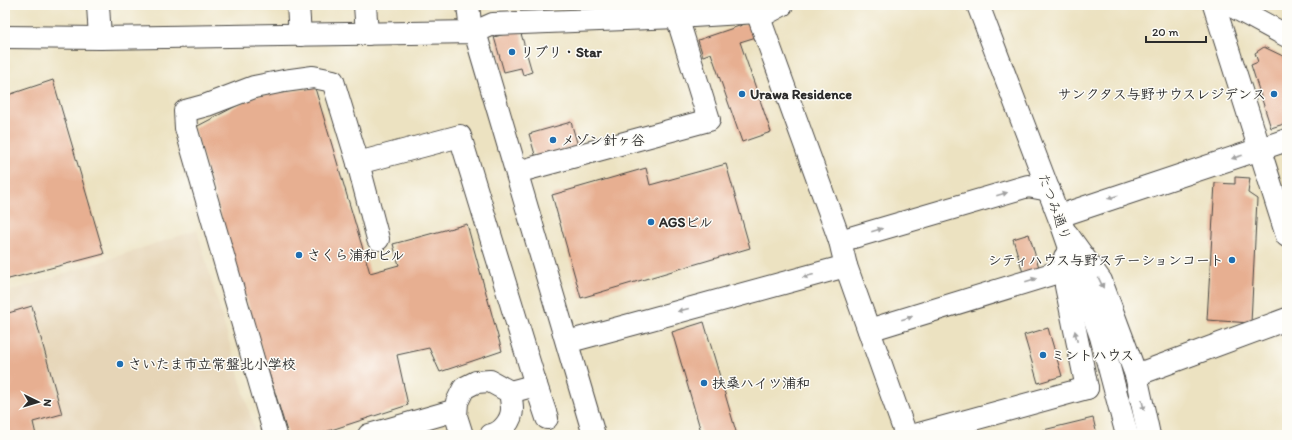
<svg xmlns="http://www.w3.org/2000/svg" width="1292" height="440" font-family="Itim,'Klee One',sans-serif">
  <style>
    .built { fill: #e6d5b7 }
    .building { fill: #e7af91 }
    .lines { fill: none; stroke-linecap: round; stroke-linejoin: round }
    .minor-casing { stroke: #484642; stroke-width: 24 }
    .tertiary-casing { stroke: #484642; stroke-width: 24 }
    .minor { stroke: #fff; stroke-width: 22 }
    .tertiary { stroke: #fff; stroke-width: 22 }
    .oneway { fill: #a0a0a0 }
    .poi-dot { fill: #1f6fb2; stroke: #fdfcf7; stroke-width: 1.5 }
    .labels { text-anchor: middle; stroke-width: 3; stroke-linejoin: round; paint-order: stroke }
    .poi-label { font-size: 14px; font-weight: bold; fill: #2b2b2b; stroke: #fdfcf7; text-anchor: start }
    .street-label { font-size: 14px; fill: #2b2b2b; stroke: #fdfcf7 }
  </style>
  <rect width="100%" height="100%" fill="#fdfcf7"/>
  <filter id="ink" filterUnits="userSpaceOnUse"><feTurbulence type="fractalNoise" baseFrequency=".025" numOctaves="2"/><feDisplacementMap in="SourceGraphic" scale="8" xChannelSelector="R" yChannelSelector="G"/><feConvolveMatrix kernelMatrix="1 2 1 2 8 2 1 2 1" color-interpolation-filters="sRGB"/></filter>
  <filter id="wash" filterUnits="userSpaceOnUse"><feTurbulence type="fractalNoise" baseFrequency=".012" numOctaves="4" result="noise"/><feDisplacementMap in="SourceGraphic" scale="16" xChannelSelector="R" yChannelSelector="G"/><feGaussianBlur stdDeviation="0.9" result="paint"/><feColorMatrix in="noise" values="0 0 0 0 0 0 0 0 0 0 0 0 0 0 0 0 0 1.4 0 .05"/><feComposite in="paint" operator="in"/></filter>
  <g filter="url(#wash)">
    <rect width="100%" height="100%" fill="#ece2c1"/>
    <polygon class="built" points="197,230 256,435 5,435 5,293"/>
    <g id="blocks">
      <g class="building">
        <polygon points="588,5 638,5 638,6 588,10"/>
        <polygon points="751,22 756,37 740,42 771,132 742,142 711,53 703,56 698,40"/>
        <polygon points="520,30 532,72 523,75 521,68 504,72 494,37"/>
        <polygon points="1264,47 1287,58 1287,123 1271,128 1251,65 1258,62 1255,53"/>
        <polygon points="53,80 104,254 5,280 5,96"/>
        <polygon points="315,88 370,273 399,265 393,244 467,224 502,351 440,372 429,348 397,355 408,405 316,435 288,435 194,128 255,96"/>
        <polygon points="571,122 578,146 536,158 529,134"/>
        <polygon points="726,164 750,248 581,298 552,195 646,168 650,185"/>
        <polygon points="1235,177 1250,178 1248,193 1257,199 1251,323 1207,320 1215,183 1235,184"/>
        <polygon points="1029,234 1040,271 1024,276 1013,239"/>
        <polygon points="32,306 62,414 33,422 36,435 5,435 5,314"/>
        <polygon points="704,322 737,435 702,435 672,332"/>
        <polygon points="1048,328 1062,376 1038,383 1024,335"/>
        <polygon points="1093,418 1097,435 1027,435 1027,434"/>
      </g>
    </g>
  </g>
  <g filter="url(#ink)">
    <use href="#blocks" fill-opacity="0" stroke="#484642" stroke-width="1"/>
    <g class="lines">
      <g class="minor-casing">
        <g id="minor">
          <polyline points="98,5 100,38"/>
          <polyline points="298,5 300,35"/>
          <polyline points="365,5 367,34"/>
          <polyline points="468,5 471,32"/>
          <polyline points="756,5 757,12 840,241 846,266 906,435"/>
          <polyline points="1214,5 1287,236"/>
          <polyline points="475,32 493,24 677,17 757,12 767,13 782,5"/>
          <polyline points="517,172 709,120 677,17"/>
          <polyline points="1059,216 1287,140"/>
          <polyline points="1067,234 1101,281 1136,375 1149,435"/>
          <polyline points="378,239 358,163 460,136 536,385 510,392"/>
          <polyline points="840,241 1028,186 1049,190"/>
          <polyline points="1065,257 1066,286 1087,388"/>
          <polyline points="869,330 1065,270"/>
          <polyline points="567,342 846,266"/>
          <polyline points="1136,375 1287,319"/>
          <polyline points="536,385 547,418"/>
          <polyline points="275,435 186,128 185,111 207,105 254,87 284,81 313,77 333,81 358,163"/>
          <polyline points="369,435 456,410"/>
          <path d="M462,435L456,416L457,402L464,388L476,382L490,381L510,392C511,398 512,403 512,409C512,420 502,433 491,435"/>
        </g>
      </g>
      <g class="tertiary-casing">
        <g id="tertiary">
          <polyline points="978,5 1063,228 1101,337 1127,435"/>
          <polyline points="1230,5 1287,36"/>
          <polyline points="5,37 100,38 475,32 594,435"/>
          <polyline points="915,435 1087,388"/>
        </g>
      </g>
      <use href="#minor" class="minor"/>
      <use href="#tertiary" class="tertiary"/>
    </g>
    <defs><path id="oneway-solid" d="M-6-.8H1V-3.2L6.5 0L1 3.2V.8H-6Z"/></defs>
    <g class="oneway">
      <use href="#oneway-solid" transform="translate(1237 157) rotate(162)"/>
      <use href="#oneway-solid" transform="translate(1002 194) rotate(-16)"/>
      <use href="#oneway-solid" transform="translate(1113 197) rotate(162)"/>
      <use href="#oneway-solid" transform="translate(877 230) rotate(-16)"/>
      <use href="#oneway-solid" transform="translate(808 276) rotate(165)"/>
      <use href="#oneway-solid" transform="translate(1031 280) rotate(-17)"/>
      <use href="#oneway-solid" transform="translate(1101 283) rotate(64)"/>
      <use href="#oneway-solid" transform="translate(683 310) rotate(165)"/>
      <use href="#oneway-solid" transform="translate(907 318) rotate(-17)"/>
      <use href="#oneway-solid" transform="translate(1076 336) rotate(-102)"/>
      <use href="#oneway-solid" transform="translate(1143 405) rotate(77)"/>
    </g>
  </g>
  <g class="poi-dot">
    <circle cx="512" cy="52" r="4"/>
    <circle cx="742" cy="94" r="4"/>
    <circle cx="1274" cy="94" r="4"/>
    <circle cx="553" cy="140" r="4"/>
    <circle cx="651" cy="222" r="4"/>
    <circle cx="299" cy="255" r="4"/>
    <circle cx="1232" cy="260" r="4"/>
    <circle cx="1043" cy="355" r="4"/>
    <circle cx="120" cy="364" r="4"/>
    <circle cx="704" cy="383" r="4"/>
  </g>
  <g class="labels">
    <g class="poi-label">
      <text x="520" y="57">リブリ・Star</text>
      <text x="750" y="99">Urawa Residence</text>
      <text x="1266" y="99" text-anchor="end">サンクタス与野サウスレジデンス</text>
      <text x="561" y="145">メゾン針ヶ谷</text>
      <text x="659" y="227">AGSビル</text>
      <text x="307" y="260">さくら浦和ビル</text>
      <text x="1224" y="265" text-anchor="end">シティハウス与野ステーションコート</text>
      <text x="1051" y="360">ミントハウス</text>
      <text x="128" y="369">さいたま市立常盤北小学校</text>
      <text x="712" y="388">扶桑ハイツ浦和</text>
    </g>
    <g class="street-label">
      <text transform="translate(1055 207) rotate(70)" y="5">たつみ通り</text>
    </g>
  </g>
  <rect width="1292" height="440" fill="none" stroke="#fdfcf7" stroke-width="20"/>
  <g transform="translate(38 402) rotate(95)" stroke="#fdfcf7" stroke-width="3" paint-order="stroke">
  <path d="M0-3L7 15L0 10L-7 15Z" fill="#2b2b2b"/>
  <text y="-6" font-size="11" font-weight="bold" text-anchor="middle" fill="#2b2b2b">N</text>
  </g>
  <path d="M1146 36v6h60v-6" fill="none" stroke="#2b2b2b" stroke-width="2"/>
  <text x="1152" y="36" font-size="12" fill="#2b2b2b" stroke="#fdfcf7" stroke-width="3" paint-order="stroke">20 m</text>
</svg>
